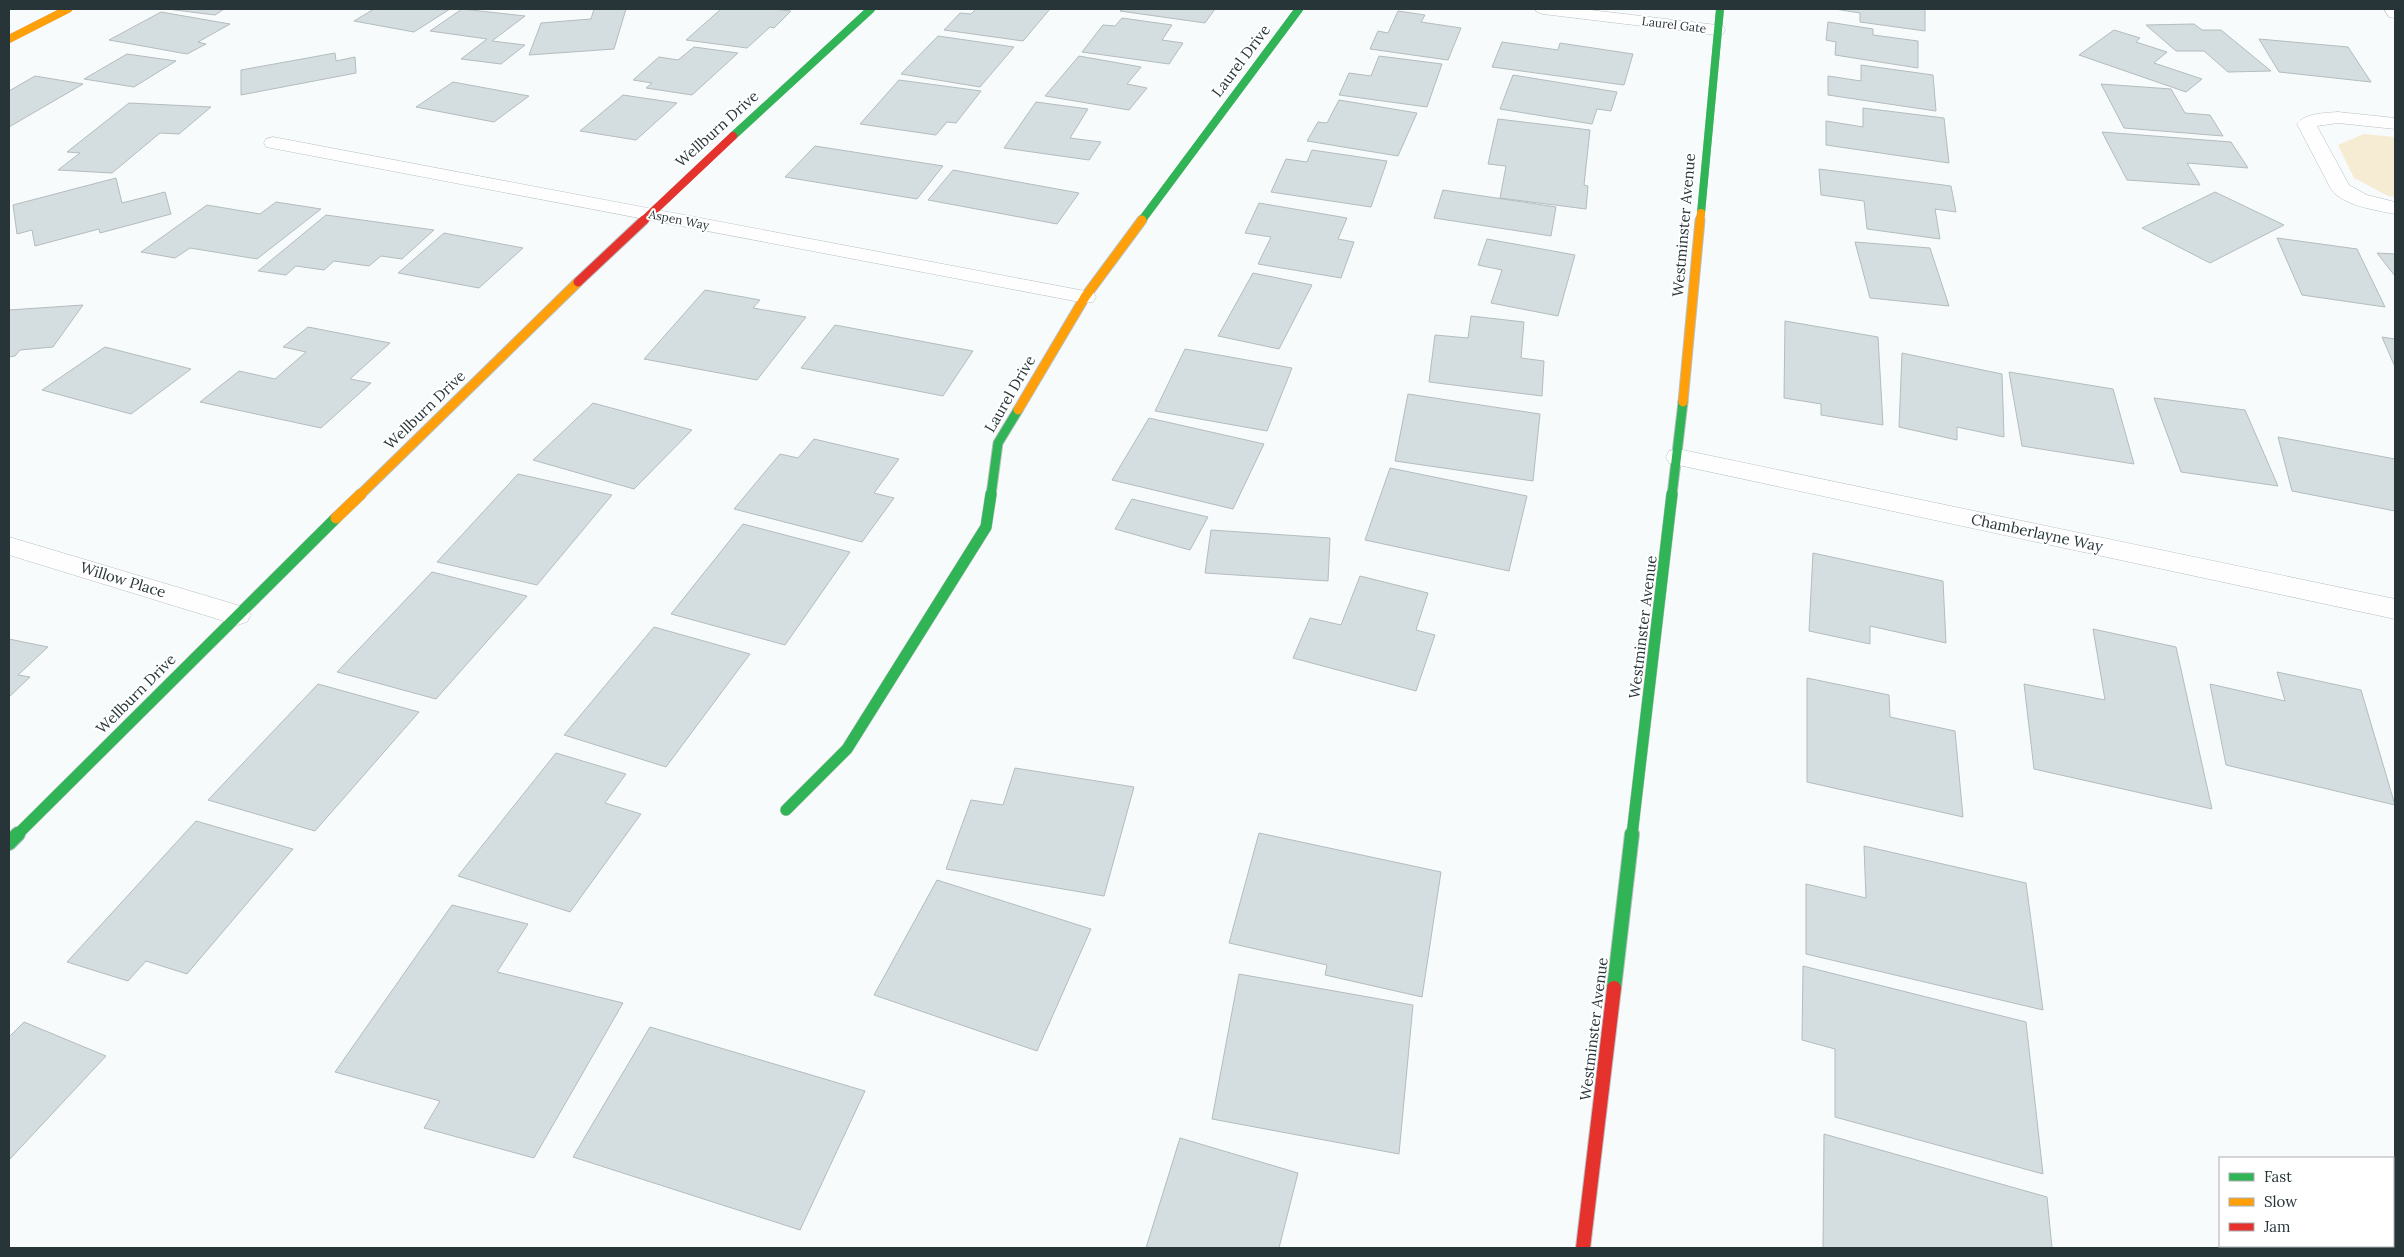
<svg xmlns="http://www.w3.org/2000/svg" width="2404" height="1257" font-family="Lora,serif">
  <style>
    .green { fill: #f6ecd3 }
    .building { fill: #d4dddf; stroke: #b4bcbe }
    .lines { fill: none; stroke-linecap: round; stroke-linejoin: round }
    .street-casing { stroke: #b8c0c3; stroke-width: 1 }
    .fast-far3-casing { stroke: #b8c0c3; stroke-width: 8 }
    .fast-far2-casing { stroke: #b8c0c3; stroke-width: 11 }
    .fast-far1-casing { stroke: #b8c0c3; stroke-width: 12 }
    .fast-casing { stroke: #b8c0c3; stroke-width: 16 }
    .slow-far2-casing { stroke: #b8c0c3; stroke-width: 8 }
    .slow-far1-casing { stroke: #b8c0c3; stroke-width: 11 }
    .slow-casing { stroke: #b8c0c3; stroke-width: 12 }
    .jam-far2-casing { stroke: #b8c0c3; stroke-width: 8 }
    .jam-far1-casing { stroke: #b8c0c3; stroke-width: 11 }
    .jam-casing { stroke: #b8c0c3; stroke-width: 16 }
    .street { fill: #fefeff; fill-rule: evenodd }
    .fast-far3 { stroke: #30b455; stroke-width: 8 }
    .fast-far2 { stroke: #30b455; stroke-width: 9 }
    .fast-far1 { stroke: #30b455; stroke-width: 11 }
    .fast { stroke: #30b455; stroke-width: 14 }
    .slow-far2 { stroke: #ff9f0a; stroke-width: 8 }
    .slow-far1 { stroke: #ff9f0a; stroke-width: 9 }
    .slow { stroke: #ff9f0a; stroke-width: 11 }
    .jam-far2 { stroke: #e5322d; stroke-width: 8 }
    .jam-far1 { stroke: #e5322d; stroke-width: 9 }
    .jam { stroke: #e5322d; stroke-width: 14 }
    .labels { text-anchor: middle; stroke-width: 4; stroke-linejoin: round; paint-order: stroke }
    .far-street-label { font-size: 12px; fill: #273539; stroke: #fff }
    .street-label { font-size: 15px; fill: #273539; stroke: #fff }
  </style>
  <rect width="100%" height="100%" fill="#f7fbfc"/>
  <polygon class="green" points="2364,134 2395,137 2395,197 2388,196 2354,178 2338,145"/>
  <g class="building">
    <polygon points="167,9 224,9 215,15"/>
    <polygon points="374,9 450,9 414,32 354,21"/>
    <polygon points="462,9 525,16 492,41 525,45 501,64 461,59 487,39 430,31"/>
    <polygon points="594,9 626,9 614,49 529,55 541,23 591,19"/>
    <polygon points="721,9 772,9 791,11 774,28 770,27 747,48 686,40"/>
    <polygon points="976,9 1050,9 1023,41 944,30 960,13 971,14"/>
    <polygon points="1122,9 1215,9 1205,23 1120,11"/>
    <polygon points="1835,9 1925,9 1925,31 1860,22 1860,13"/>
    <polygon points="1398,11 1425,15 1421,22 1461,28 1448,60 1370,49 1378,31 1388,33"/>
    <polygon points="161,12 230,24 198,42 206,44 187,54 109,40"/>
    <polygon points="1122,18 1172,25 1162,40 1183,43 1169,64 1082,52 1103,25 1115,26"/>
    <polygon points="1828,22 1873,29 1873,35 1918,41 1918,68 1835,55 1836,42 1826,40"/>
    <polygon points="2194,24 2202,30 2221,30 2271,71 2228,72 2204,51 2176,51 2146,25"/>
    <polygon points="2114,30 2140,38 2136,42 2167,52 2154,63 2202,79 2186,92 2079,55"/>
    <polygon points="938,36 1014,47 980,87 901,74"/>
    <polygon points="2259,39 2348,47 2371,82 2279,72"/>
    <polygon points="1502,42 1558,50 1560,43 1633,54 1624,85 1492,67"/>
    <polygon points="694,47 738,53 692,95 646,88 652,83 633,80 659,57 678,60"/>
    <polygon points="335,53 336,61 355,57 356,73 241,95 241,70"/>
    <polygon points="127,54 176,61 134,87 84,79"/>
    <polygon points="1079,56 1141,67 1127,84 1147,88 1129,110 1045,96"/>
    <polygon points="1379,56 1442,64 1427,107 1339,95 1349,73 1371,76"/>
    <polygon points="1861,65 1933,75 1936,111 1828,95 1828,76 1861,81"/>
    <polygon points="1513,75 1617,92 1611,111 1597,109 1592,124 1500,109"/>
    <polygon points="35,76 83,84 9,127 9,91"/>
    <polygon points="899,80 981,91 956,123 947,122 936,135 860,124"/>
    <polygon points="453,82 529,96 494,122 416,107"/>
    <polygon points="2101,84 2171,89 2185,113 2210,115 2223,136 2124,128"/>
    <polygon points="623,95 677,103 636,140 580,131"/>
    <polygon points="1339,100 1417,113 1398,156 1307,141 1318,122 1327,123"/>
    <polygon points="1036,102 1088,109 1070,138 1101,142 1089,160 1004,148"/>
    <polygon points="129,103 211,107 179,134 160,133 112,173 58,170 80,153 67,152"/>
    <polygon points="1863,108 1944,118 1949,163 1826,145 1826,121 1863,127"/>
    <polygon points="1498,119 1590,130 1584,185 1588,186 1586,209 1500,198 1506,166 1488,164"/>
    <polygon points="2102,132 2231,142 2248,168 2187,163 2200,185 2127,180"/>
    <polygon points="815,146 943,166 917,199 785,177"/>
    <polygon points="1312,150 1387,161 1371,207 1271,192 1286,159 1307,162"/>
    <polygon points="1819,169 1951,186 1956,212 1935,209 1940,239 1867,229 1864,201 1821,195"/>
    <polygon points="953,170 1079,193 1057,224 928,200"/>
    <polygon points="116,178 122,203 165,192 171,214 100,233 99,229 35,246 32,230 17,234 13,205"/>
    <polygon points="1443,190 1556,207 1551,236 1434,218"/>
    <polygon points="2215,192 2284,225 2210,263 2142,228"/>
    <polygon points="276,202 321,209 257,259 190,248 175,258 141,252 207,205 260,214"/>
    <polygon points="1259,203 1347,218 1338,239 1354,242 1341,278 1258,264 1271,237 1245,233"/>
    <polygon points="326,215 434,230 402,259 381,256 369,266 334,261 324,270 296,266 286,275 258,271"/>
    <polygon points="444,233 523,248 479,288 398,273"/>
    <polygon points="2277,238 2357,249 2385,307 2302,295"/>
    <polygon points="1487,239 1575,255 1558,316 1491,303 1502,270 1478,265"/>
    <polygon points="1855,242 1930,248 1949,306 1870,298"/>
    <polygon points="2377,253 2395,254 2395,276"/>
    <polygon points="1253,273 1312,285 1279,349 1218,336"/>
    <polygon points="705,290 760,300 753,308 806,317 757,380 644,359"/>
    <polygon points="83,305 53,347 20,350 15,356 9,357 9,310"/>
    <polygon points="1471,316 1524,322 1521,358 1544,361 1542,396 1429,382 1435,335 1468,338"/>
    <polygon points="1785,321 1878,337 1883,425 1821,415 1821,404 1784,398"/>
    <polygon points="835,325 973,351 943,396 801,368"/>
    <polygon points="308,327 390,343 350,379 371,383 321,428 200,402 239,371 275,379 306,352 283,347"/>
    <polygon points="2382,337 2395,339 2395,367"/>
    <polygon points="105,347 191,369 131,414 42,390"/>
    <polygon points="1185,349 1292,368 1267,431 1155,411"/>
    <polygon points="1902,353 2002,374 2004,437 1957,427 1957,440 1899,427"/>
    <polygon points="2009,372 2113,389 2134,464 2022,446"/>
    <polygon points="1408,394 1540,414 1533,481 1395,461"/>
    <polygon points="2154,398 2245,410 2278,486 2181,472"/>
    <polygon points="593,403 692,430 634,489 533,460"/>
    <polygon points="1149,418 1264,444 1233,509 1112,480"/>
    <polygon points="2278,437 2395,459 2395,511 2292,491"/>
    <polygon points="814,439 899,459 874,493 894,498 862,542 734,509 780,454 798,458"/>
    <polygon points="1390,468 1527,496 1509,571 1365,540"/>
    <polygon points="518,474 612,495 537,585 437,562"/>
    <polygon points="1132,499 1208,517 1190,550 1115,529"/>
    <polygon points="743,524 850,552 785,645 671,614"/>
    <polygon points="1211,530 1330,538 1328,581 1205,573"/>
    <polygon points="1813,553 1943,581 1946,643 1870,626 1870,644 1809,631"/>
    <polygon points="432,572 527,596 436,699 337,672"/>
    <polygon points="1360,576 1428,593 1416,630 1435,635 1416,691 1293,658 1310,618 1341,625"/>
    <polygon points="654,627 750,654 666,767 564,735"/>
    <polygon points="2093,629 2176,647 2212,809 2034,769 2024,684 2105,700"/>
    <polygon points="9,639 48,647 18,675 30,677 9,697"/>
    <polygon points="2277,672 2361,690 2395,805 2226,765 2210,684 2285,701"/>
    <polygon points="1807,678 1889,695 1890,717 1955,731 1963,817 1807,782"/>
    <polygon points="318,684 419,712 315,831 208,800"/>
    <polygon points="556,753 626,774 605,803 641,814 570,912 458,876"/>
    <polygon points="1015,768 1134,787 1104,896 946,869 971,800 1003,805"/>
    <polygon points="196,821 293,849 187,974 146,961 128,981 67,962"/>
    <polygon points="1259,833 1441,872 1422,997 1325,975 1327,965 1229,943"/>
    <polygon points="1864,846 2026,883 2043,1010 1806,954 1806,884 1866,898"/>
    <polygon points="937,880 1091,929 1037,1051 874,995"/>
    <polygon points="452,905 528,924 497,972 623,1003 534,1158 424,1128 440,1101 335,1072"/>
    <polygon points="1803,966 2026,1022 2043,1174 1835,1117 1835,1049 1802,1040"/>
    <polygon points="1239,974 1413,1005 1399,1154 1212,1119"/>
    <polygon points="24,1022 106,1056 9,1160 9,1037"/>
    <polygon points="650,1027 865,1091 800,1230 573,1157"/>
    <polygon points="1824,1134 2047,1197 2052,1248 1823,1248"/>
    <polygon points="1180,1138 1298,1173 1279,1248 1146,1248"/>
  </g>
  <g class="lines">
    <g class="street-casing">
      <g id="street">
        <polygon points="1535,9 1582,9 1717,25 1723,26 1725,30 1723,34 1717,35 1543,14 1537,12"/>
        <polygon points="2384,9 2395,9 2395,18 2389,17"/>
        <path d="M2338,112L2395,118V129L2338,123L2317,126L2349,185L2367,195L2395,202V214C2376,210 2343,206 2331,189L2297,124C2304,113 2326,113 2338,112Z"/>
        <polygon points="273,137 1085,291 1093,292 1096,297 1093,302 1085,303 266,147 264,143 266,139"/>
        <polygon points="1678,449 2395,599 2395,619 1669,463 1666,457 1669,451"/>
        <polygon points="9,537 247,608 251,615 247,622 237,625 9,555"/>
      </g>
    </g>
    <g class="fast-far3-casing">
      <g id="fast-far3">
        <polyline points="733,136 871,9"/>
        <polyline points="1701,213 1720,9"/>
        <polyline points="1142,220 1299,9"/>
      </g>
    </g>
    <g class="fast-far2-casing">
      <g id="fast-far2">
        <polyline points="991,495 998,443 1018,410"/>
        <polyline points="1672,495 1683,402"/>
      </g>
    </g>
    <g class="fast-far1-casing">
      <g id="fast-far1">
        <polyline points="786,810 847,749 986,527 991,494"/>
        <polyline points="17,835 336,518"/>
        <polyline points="1632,835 1672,494"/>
      </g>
    </g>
    <g class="fast-casing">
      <g id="fast">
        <polyline points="9,843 18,834"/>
        <polyline points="1614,988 1632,834"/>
      </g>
    </g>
    <g class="slow-far2-casing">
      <g id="slow-far2">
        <polyline points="9,39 68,9"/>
        <polyline points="1700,221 1701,213"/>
      </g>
    </g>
    <g class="slow-far1-casing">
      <g id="slow-far1">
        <polyline points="1683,402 1700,220"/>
        <polyline points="1018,410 1085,297 1142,220"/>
        <polyline points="360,495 578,282"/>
      </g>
    </g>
    <g class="slow-casing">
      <polyline id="slow" points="336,518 361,494"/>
    </g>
    <g class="jam-far2-casing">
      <polyline id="jam-far2" points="643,221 733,136"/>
    </g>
    <g class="jam-far1-casing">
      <polyline id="jam-far1" points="578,282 644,220"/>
    </g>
    <g class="jam-casing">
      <polyline id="jam" points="1583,1248 1614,988"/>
    </g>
    <use href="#street" class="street"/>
    <use href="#fast-far3" class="fast-far3"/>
    <use href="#fast-far2" class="fast-far2"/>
    <use href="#fast-far1" class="fast-far1"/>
    <use href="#fast" class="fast"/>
    <use href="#slow-far2" class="slow-far2"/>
    <use href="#slow-far1" class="slow-far1"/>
    <use href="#slow" class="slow"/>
    <use href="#jam-far2" class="jam-far2"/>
    <use href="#jam-far1" class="jam-far1"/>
    <use href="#jam" class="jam"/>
  </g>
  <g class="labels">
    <g class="far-street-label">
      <text transform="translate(1674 25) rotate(7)" y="4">Laurel Gate</text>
      <text transform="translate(679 220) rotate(11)" y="4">Aspen Way</text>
    </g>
    <g class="street-label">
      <text transform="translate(1241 61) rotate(-53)" y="5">Laurel Drive</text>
      <text transform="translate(717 129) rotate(-42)" y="5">Wellburn Drive</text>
      <text transform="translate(1684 225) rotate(-85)" y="5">Westminster Avenue</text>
      <text transform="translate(1010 394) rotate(-60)" y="5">Laurel Drive</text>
      <text transform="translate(425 410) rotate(-44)" y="5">Wellburn Drive</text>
      <text transform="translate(2037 533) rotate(12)" y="5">Chamberlayne Way</text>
      <text transform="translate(123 580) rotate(17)" y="5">Willow Place</text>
      <text transform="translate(1643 627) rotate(-83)" y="5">Westminster Avenue</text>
      <text transform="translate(136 694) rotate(-45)" y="5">Wellburn Drive</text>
      <text transform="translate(1594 1029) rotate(-83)" y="5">Westminster Avenue</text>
    </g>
  </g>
  <rect width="2404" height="1257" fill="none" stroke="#273539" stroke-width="20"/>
  <rect x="2219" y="1157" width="175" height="90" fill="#ffffff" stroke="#a9aeb0"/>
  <rect x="2229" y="1173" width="25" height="8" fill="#30b455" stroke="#a9aeb0"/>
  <text x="2264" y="1182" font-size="15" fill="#273539">Fast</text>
  <rect x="2229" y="1198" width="25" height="8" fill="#ff9f0a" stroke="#a9aeb0"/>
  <text x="2264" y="1207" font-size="15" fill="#273539">Slow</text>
  <rect x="2229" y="1223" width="25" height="8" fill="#e5322d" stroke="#a9aeb0"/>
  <text x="2264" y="1232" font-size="15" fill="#273539">Jam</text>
</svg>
